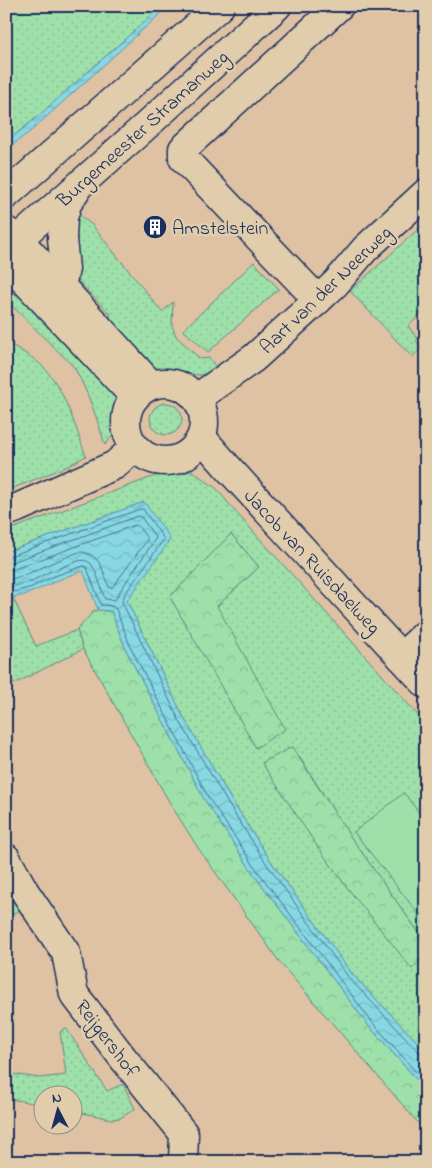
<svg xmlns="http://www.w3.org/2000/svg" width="432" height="1168" font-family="'Indie Flower',sans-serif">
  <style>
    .green { fill: url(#green-dots); stroke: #5c8884; fill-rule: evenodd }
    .forest { fill: url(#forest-crowns); stroke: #5c8884 }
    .pitch { fill: #9ee0aa; stroke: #5c8884 }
    .water { fill: url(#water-waves); stroke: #5c94ad }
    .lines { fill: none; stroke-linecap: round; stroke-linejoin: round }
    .shore { stroke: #467393; stroke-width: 1 }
    .minor-casing { stroke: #1b2f5e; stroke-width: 31 }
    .major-casing { stroke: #1b2f5e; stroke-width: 31 }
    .minor { stroke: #e1cdac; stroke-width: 28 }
    .major { stroke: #e1cdac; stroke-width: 28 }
    .labels { text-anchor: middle; stroke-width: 5; stroke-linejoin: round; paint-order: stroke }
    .street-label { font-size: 20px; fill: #1b2f5e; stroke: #e1cdac }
    .poi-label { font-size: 20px; fill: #1b2f5e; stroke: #e1cdac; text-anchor: start }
  </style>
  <defs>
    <pattern id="green-dots" width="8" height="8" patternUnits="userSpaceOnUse" patternTransform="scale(1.25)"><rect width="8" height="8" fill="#9ee0aa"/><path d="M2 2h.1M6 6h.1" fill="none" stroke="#88c095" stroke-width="1.8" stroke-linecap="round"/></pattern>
    <pattern id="forest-crowns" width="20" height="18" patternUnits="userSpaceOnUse" patternTransform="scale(1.25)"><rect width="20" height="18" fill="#9ee0aa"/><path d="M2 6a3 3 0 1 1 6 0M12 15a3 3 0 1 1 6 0" fill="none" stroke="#88c095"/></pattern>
    <pattern id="water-waves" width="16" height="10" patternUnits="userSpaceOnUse" patternTransform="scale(1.25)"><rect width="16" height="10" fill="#87d8e2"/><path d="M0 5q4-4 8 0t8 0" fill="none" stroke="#74bac4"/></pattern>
  </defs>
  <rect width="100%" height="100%" fill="#dfc2a3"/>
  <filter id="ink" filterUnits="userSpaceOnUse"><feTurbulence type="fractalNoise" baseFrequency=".02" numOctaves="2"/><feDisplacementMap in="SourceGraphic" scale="10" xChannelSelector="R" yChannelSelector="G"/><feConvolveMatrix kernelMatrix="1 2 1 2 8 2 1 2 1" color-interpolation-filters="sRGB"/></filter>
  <g filter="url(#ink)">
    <g class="green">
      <polygon points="6,6 162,6 36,118 6,142"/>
      <polygon points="77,213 92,225 162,312 173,302 172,326 176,336 200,359 209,358 218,369 202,375 180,374 155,370 112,332 110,314 80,283 71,261"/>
      <polygon points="426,222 426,309 408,326 418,339 416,341 422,348 412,357 350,291"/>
      <polygon points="254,262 279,289 208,352 183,330"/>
      <path d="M6,293L19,295L39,304L121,398C117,409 120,421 115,431C113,436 108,441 105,445C97,418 88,392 74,367L6,300Z"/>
      <path d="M6,342C20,350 37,359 47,371C66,393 76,429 86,456L68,466L6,491Z"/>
      <circle cx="166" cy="419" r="16"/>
      <path d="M177,471L187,472L192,471L216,488L234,510L426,724V943L348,833L293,747L262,763L317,845L346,886L413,968L426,955V979L424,980L423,990L426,993V1051L353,975L272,863L231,799L184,718L127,601L129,597L144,502L6,552V531L166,472ZM231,534L259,567L217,606Z"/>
      <polygon points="13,598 36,646 77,630 83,649 6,688 6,599"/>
      <polygon points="6,875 24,908 6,918"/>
      <polygon points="66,1028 107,1091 123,1084 135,1109 120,1118 112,1119 73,1111 72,1096 42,1096 42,1105 6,1098 6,1073 39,1078 66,1075 60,1032"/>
    </g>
    <g class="forest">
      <polygon points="231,534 259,567 217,606 285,729 256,748 170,597"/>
      <polygon points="98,610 111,611 126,650 204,799 255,876 368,1025 426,1090 426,1132 281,964 198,848 171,805 83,649 77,630 94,611"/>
      <polygon points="292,747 348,833 426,943 426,955 412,969 346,886 317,846 262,763"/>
    </g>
    <polygon class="pitch" points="404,793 426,822 426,912 420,916 354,832"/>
    <g class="water">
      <polygon points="162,6 169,6 32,130 6,150 6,142 36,118"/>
      <path d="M144,502L169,536L170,540L127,601L184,718L231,799L272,863L353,975L426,1051V1090L368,1025L255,876L204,799L126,650L111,611L98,610L83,571C73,574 62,578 52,583C37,590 23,597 6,599V552Z"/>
    </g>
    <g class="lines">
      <g class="shore">
        <polyline points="6,557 10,556 140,509 143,509 164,539 125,594 122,602 179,720 227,802 268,866 349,978 420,1053 426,1054"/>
        <path d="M6,563L12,562L138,516L141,517L156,538L120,591L115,600L105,599C102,591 96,568 90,563C86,560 83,560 78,561L49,572L30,582L6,588"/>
        <path d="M6,571L14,569L135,525L138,526L147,538V540L112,588L109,587C105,578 103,565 96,559C93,555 88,553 82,552C76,552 70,556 64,558C45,565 26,577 6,580"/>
        <polyline points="6,594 32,587 52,577 80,567 84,566 87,568 101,605 112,606 116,609 131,648 208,797 259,873 372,1022 426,1083"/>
      </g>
      <g class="minor-casing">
        <g id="minor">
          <polyline points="6,231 18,239 151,385"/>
          <polyline points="6,264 28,284 135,397"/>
          <polyline points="318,300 183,158 183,149 339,6"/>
          <circle cx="165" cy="422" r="39"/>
          <polyline points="197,398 254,358 318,300 336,283 365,249 426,193"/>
          <polyline points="202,438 230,470 426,684"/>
          <polyline points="6,512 17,508 115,465 135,447"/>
          <polyline points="401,657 426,634"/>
          <polyline points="6,858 25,892 66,953 74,994 123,1058 184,1134 183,1162"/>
        </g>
      </g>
      <g class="major-casing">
        <g id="major">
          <polyline points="6,195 220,6"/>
          <polyline points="6,250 148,124 277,6"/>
          <polyline points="61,286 65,269 62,238 63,218 67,204 76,190"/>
        </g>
      </g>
      <use href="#minor" class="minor"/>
      <use href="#major" class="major"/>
    </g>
  </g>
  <defs>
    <g id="building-disc" transform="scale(1.25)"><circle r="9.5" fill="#1b2f5e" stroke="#e1cdac"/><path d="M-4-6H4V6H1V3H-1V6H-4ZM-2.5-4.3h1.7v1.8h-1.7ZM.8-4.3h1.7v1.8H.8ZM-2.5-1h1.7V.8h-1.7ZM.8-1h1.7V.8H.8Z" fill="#fff"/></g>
  </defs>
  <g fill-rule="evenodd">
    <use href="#building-disc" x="155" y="227"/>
  </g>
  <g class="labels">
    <g class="street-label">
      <text transform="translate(142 128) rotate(-42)" y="7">Burgemeester Stramanweg</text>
      <text transform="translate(325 289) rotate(-44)" y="7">Aart van der Neerweg</text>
      <text transform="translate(313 561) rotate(47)" y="7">Jacob van Ruisdaelweg</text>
      <text transform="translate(108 1038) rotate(53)" y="7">Reijgershof</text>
    </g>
    <g class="poi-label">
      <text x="172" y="234">Amstelstein</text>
    </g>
  </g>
  <rect width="432" height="1168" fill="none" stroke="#e1cdac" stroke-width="25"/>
  <rect x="12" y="12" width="407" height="1143" fill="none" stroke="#1b2f5e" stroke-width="2" filter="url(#ink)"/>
  <g transform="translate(58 1110) rotate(354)"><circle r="24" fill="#e1cdac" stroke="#928e8d"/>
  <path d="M0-4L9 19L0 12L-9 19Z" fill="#1b2f5e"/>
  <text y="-8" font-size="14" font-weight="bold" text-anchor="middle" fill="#1b2f5e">N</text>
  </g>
</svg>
